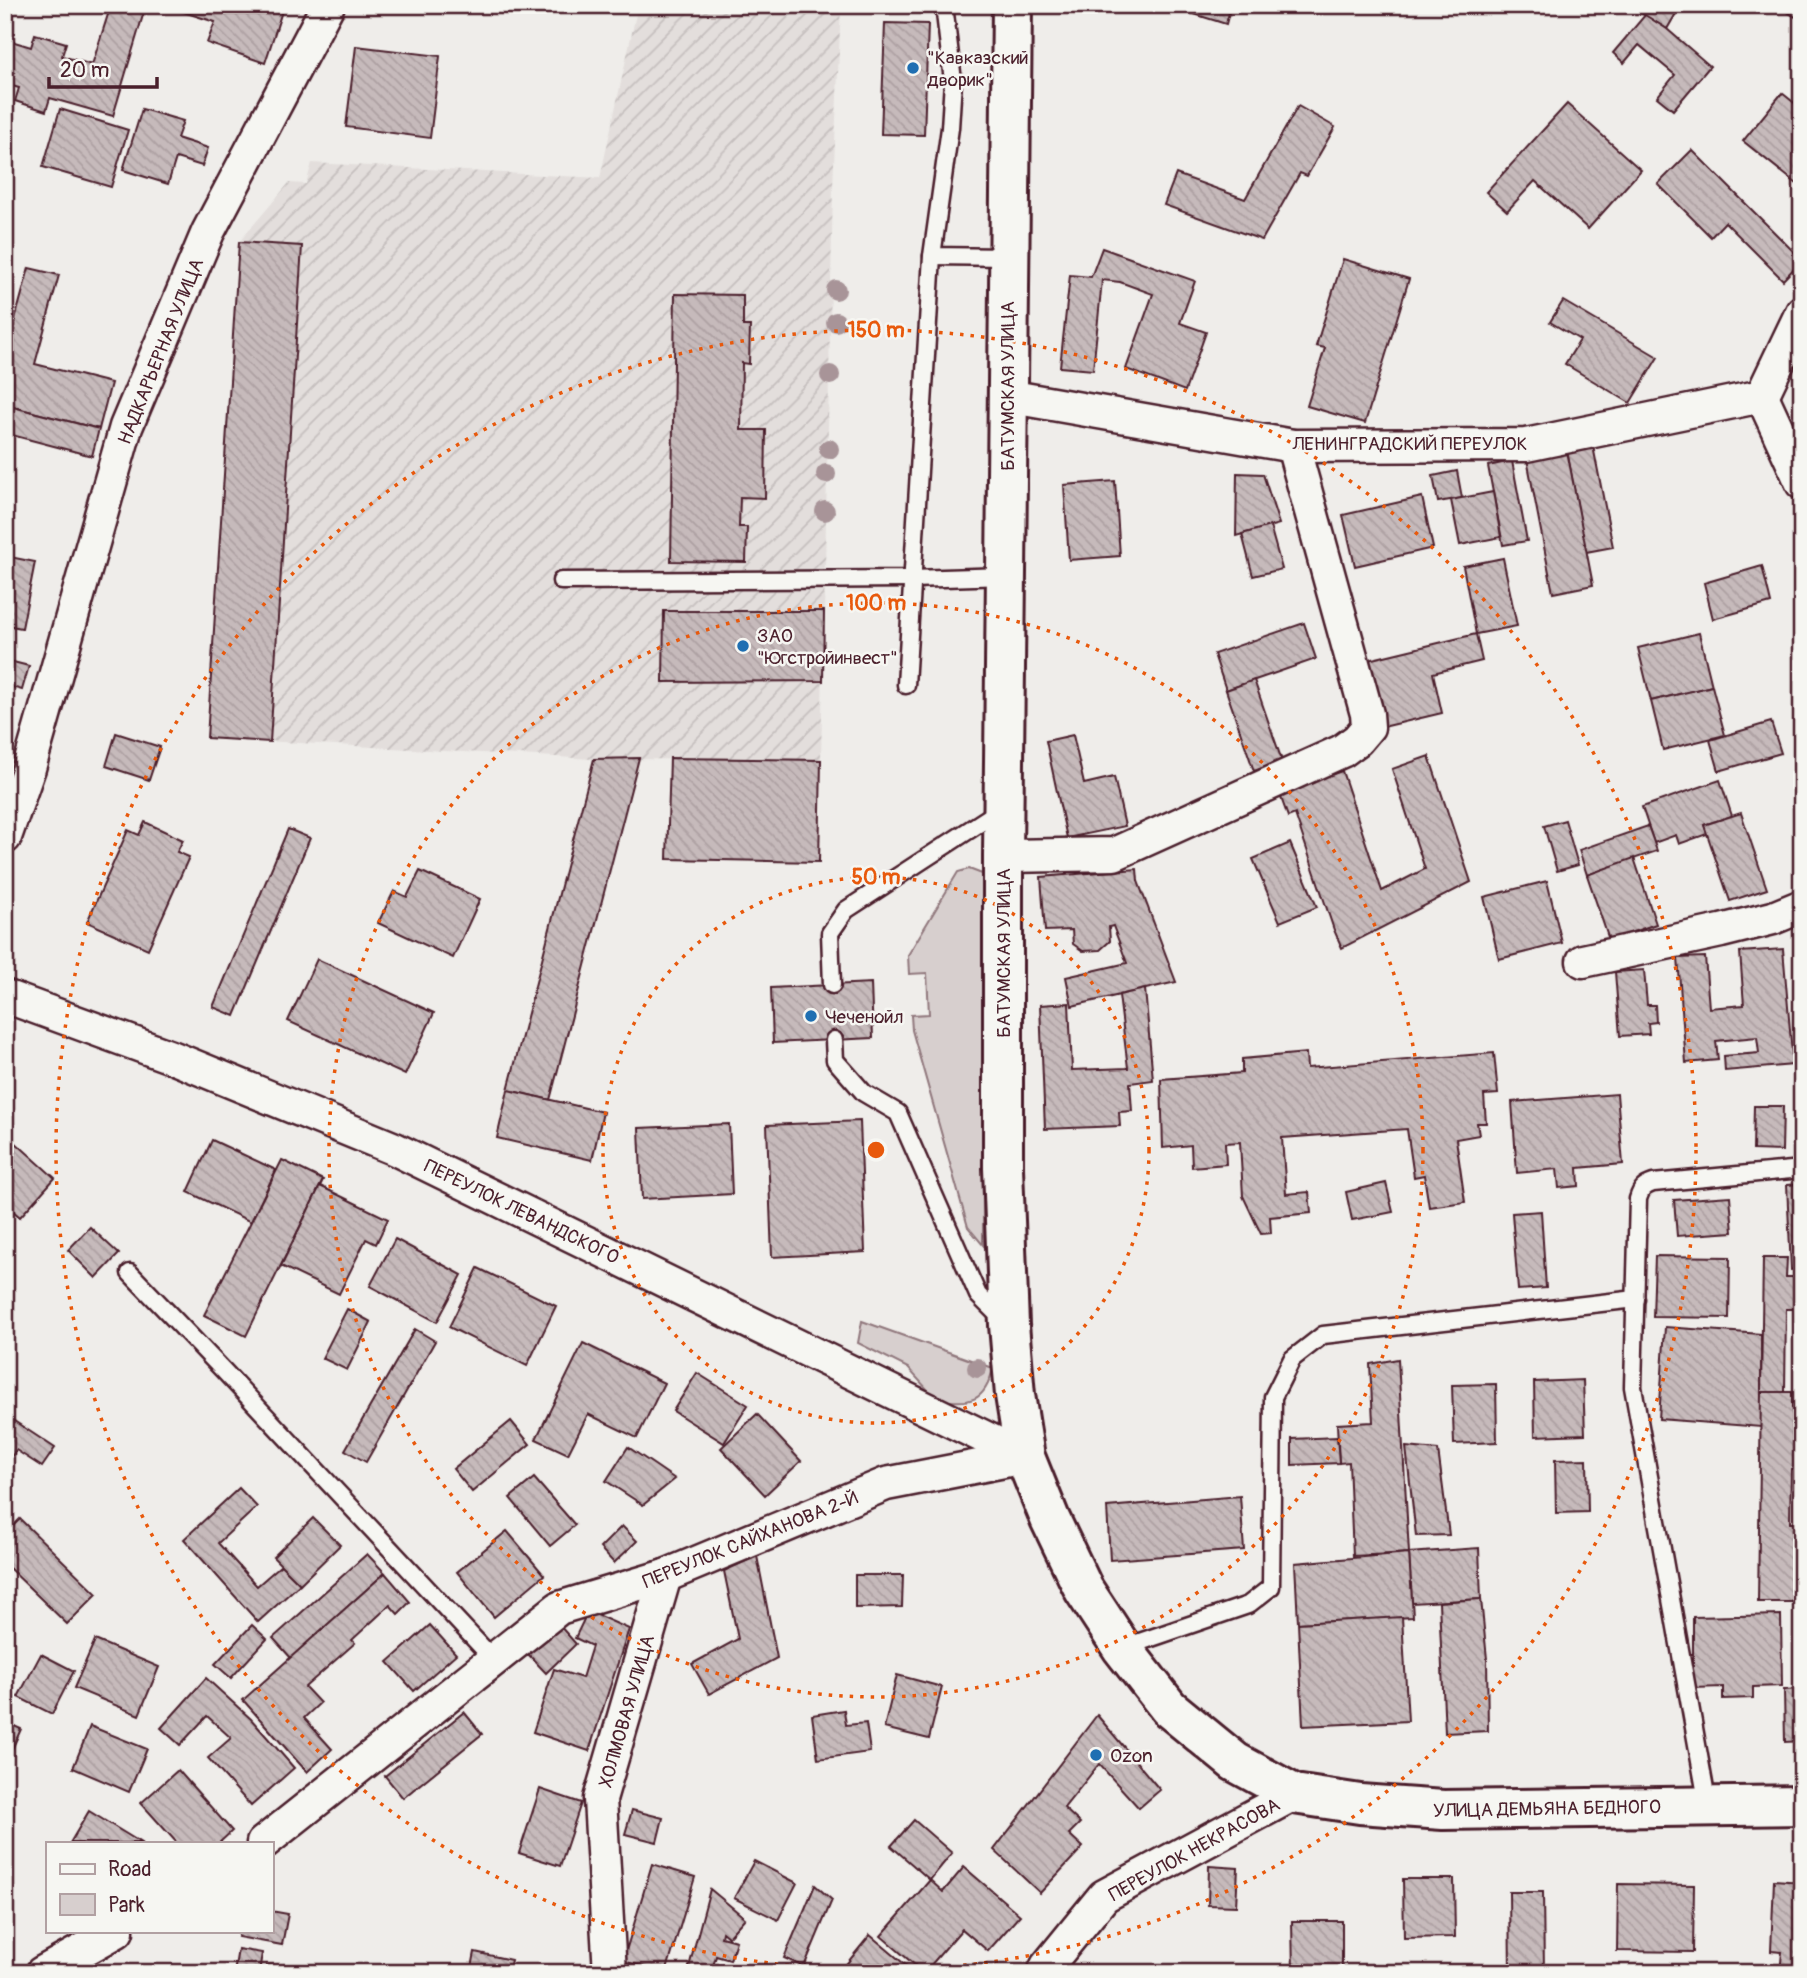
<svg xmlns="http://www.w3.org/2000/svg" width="1807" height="1978" font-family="Pangolin,sans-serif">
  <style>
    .industrial { fill: url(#industrial-furrows) }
    .green { fill: #d7cfce; stroke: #90777c; stroke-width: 2 }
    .building { fill: url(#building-back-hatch); stroke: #4a1f2b; stroke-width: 2 }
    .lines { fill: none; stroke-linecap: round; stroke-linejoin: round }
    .service-casing { stroke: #4a1f2b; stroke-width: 21 }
    .minor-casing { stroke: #4a1f2b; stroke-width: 37 }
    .secondary-casing { stroke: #4a1f2b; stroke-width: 44 }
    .service { stroke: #f6f6f2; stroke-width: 16 }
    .minor { stroke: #f6f6f2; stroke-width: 32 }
    .secondary { stroke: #f6f6f2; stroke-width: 38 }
    .tree { fill: #a89498 }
    .ring { fill: none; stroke: #e8590c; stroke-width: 3.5; stroke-dasharray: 3.5 7 }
    .poi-dot { fill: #1f6fb2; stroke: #f6f6f2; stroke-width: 2.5 }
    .labels { text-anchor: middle; stroke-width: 5; stroke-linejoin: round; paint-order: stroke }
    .poi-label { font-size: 19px; fill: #4a1f2b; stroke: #f6f6f2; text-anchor: start }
    .street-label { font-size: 19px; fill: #4a1f2b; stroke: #f6f6f2 }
    .centre { fill: #e8590c; stroke: #f6f6f2; stroke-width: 3.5 }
    .ring-label { font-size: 21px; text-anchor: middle; font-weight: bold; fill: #e8590c; stroke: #f6f6f2; stroke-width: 5; stroke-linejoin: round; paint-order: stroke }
  </style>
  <defs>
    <pattern id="industrial-furrows" width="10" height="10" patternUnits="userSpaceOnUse" patternTransform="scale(1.75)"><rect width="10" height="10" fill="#e3dedc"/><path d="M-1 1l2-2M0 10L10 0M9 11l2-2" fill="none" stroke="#c4bebd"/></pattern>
    <pattern id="building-back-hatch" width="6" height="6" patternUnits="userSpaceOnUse" patternTransform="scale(1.75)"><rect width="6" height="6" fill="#c6babb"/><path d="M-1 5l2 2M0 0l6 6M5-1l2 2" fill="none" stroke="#ac9fa1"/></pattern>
  </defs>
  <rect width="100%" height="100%" fill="#efedea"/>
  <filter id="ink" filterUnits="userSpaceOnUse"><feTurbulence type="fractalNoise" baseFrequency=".0143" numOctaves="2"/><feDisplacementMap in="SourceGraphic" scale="14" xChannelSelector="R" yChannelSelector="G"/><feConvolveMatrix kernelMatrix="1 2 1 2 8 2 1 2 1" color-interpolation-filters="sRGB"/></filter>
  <g filter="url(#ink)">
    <polygon class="industrial" points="638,5 841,5 833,187 821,760 594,759 207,738 239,242 289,183 306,184 312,163 600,178"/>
    <g class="green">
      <polygon points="969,869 982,874 983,1245 968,1227 912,1030 911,1015 929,1014 927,973 909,974 908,955 958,872"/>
      <path d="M862,1321L993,1368C985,1404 970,1403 937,1400L908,1368L858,1343Z"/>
    </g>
    <g class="building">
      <polygon points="111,5 146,5 113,116 50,98 46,111 15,101 19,88 5,84 5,39 31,47 35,34 66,43 62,56 92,65"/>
      <polygon points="172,5 284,5 265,63 207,43 215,22 171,8"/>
      <polygon points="1165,5 1231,5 1226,24"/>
      <polygon points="1639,5 1681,5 1667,29 1636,10"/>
      <polygon points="1776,5 1802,5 1802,21"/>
      <polygon points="1645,15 1667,29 1710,66 1673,110 1657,97 1675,75 1639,45 1624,63 1613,53"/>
      <polygon points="885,23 928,24 924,135 881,134"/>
      <polygon points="356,46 440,56 430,138 346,127"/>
      <polygon points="1782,93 1802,109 1802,188 1743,141"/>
      <polygon points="1567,104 1641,170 1588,229 1535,181 1507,211 1486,192"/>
      <polygon points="1298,106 1335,127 1307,176 1300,173 1262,240 1164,205 1176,174 1245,199"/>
      <polygon points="60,109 128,130 111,187 43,167"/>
      <polygon points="142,109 183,121 177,138 208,148 202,166 176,158 168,184 123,170"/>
      <polygon points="1692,150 1802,260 1783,280 1725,222 1711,237 1658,184"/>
      <polygon points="239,242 302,246 270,742 207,738"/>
      <polygon points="1102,248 1195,281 1180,323 1206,332 1185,391 1126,369 1153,294 1120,282 1102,280 1093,370 1060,367 1070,275 1091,277"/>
      <polygon points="1343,259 1409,279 1365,423 1307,406 1325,348 1316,346"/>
      <polygon points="29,268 59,275 35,364 111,383 99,429 5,405 5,356"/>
      <polygon points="675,294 743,295 743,326 750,326 749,364 742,363 741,430 766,430 765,498 740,497 739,527 747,527 746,562 671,561"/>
      <polygon points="1563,301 1658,357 1630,403 1565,364 1580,340 1550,322"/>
      <polygon points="5,405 99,429 92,456 8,434 5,447"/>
      <polygon points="1593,446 1613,547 1586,552 1567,451"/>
      <polygon points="1567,451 1593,585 1553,593 1527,459"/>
      <polygon points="1512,461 1527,541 1503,545 1488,466"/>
      <polygon points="1457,471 1462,498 1438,502 1433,476"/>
      <polygon points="1237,473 1263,474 1279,524 1236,536"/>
      <polygon points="1115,481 1120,556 1069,560 1064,485"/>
      <polygon points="1493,492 1501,537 1460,545 1451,500"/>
      <polygon points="1422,497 1433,548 1355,566 1343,515"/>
      <polygon points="1270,526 1282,569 1253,576 1242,534"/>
      <polygon points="5,556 35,562 22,628 5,625"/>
      <polygon points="1503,558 1517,626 1476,634 1463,566"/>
      <polygon points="1762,566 1771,603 1713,619 1704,583"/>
      <polygon points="664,611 824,611 823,681 663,682"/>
      <polygon points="1304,623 1316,659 1226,690 1214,654"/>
      <polygon points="1699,633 1712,686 1651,701 1638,648"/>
      <polygon points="1476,634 1482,661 1433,673 1442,713 1383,727 1368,660"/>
      <polygon points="5,660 29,666 22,690 5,685"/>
      <polygon points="1254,680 1282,761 1254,771 1226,690"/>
      <polygon points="1712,686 1725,735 1663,750 1651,701"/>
      <polygon points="1771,722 1781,753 1719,771 1710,740"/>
      <polygon points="116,733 160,747 149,780 106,766"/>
      <polygon points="1073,735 1084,784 1114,777 1125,826 1067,838 1046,741"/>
      <polygon points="1429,756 1471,882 1342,948 1334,930 1295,814 1288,817 1279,792 1342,771 1382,891 1425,869 1392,769"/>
      <polygon points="639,758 550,1100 508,1090 594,759"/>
      <polygon points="670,758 821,760 819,862 667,859"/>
      <polygon points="1720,780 1732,816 1704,825 1707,834 1679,844 1676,835 1654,843 1642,807"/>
      <polygon points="1741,813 1767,889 1730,901 1704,825"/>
      <polygon points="1565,820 1578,865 1557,871 1544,826"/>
      <polygon points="145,822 183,840 177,852 189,857 148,949 87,922 128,830 139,835"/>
      <polygon points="1648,826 1657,851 1587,875 1579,850"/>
      <polygon points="288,829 310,838 235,1016 213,1007"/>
      <polygon points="1290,843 1317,907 1280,922 1253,859"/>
      <polygon points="1634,858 1656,924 1609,940 1587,875"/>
      <polygon points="1137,869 1138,881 1176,982 1072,1006 1066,977 1127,963 1113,926 1109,927 1110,941 1100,950 1083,951 1073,944 1072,930 1045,931 1041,877"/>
      <polygon points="420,871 480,899 453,958 378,923 394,891 407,897"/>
      <polygon points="1547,881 1562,943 1499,959 1484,897"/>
      <polygon points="1783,949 1793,1065 1725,1071 1724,1056 1759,1053 1757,1037 1716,1041 1718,1060 1686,1063 1678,958 1705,957 1709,1008 1744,1005 1740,952"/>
      <polygon points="317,959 434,1013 405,1075 288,1021"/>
      <polygon points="1644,970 1647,1005 1655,1005 1656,1022 1648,1023 1649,1034 1620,1036 1615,972"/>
      <polygon points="871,983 873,1038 773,1043 771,988"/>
      <polygon points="1145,989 1153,1080 1130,1083 1132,1111 1119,1112 1120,1126 1045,1129 1040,1005 1069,1003 1072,1070 1128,1068 1119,995"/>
      <polygon points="1306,1053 1307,1068 1494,1053 1498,1094 1484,1095 1486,1123 1477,1123 1479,1135 1456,1139 1465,1202 1429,1207 1424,1175 1414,1177 1407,1129 1282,1138 1286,1194 1309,1192 1311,1213 1270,1217 1271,1233 1261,1234 1243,1196 1240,1142 1225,1143 1226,1164 1192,1167 1191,1145 1163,1148 1161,1079 1242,1073 1242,1059"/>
      <polygon points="508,1090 603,1112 592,1160 497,1138"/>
      <polygon points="1617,1094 1623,1164 1578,1168 1579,1186 1559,1188 1557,1169 1517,1173 1512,1102"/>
      <polygon points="1754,1106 1783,1106 1782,1151 1753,1150"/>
      <polygon points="860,1121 865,1252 772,1257 767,1125"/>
      <polygon points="729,1124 732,1194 642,1199 639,1128"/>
      <polygon points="5,1133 55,1178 20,1217 5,1204"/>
      <polygon points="212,1140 276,1170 251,1222 188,1192"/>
      <polygon points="282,1160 323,1180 246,1336 204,1315"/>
      <polygon points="1386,1183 1393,1212 1352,1220 1346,1192"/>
      <polygon points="1802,1184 1802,1269 1791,1270 1787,1185"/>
      <polygon points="320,1186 388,1219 376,1244 366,1239 339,1294 281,1266"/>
      <polygon points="1730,1196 1733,1232 1677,1236 1674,1200"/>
      <polygon points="1541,1211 1546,1288 1518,1290 1512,1213"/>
      <polygon points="90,1227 119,1254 96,1278 68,1250"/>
      <polygon points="395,1239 462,1275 437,1322 370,1286"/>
      <polygon points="1655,1256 1730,1257 1729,1318 1653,1317"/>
      <polygon points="1763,1258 1787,1258 1786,1277 1802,1277 1802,1309 1786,1309 1785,1392 1761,1392"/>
      <polygon points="478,1268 556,1306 527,1366 449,1327"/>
      <polygon points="347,1309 371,1322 347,1370 322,1358"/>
      <polygon points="1665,1327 1761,1334 1761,1427 1659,1419"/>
      <polygon points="415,1329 435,1341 366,1462 345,1450"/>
      <polygon points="583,1343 664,1383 637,1438 588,1414 568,1454 536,1439"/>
      <polygon points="1398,1359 1409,1553 1353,1556 1349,1462 1339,1463 1337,1424 1373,1422 1370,1364"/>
      <polygon points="697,1373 748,1405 724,1443 673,1411"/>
      <polygon points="1583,1380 1585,1434 1535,1436 1534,1382"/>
      <polygon points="1496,1384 1497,1442 1454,1444 1452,1385"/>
      <polygon points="1761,1392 1792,1392 1792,1408 1802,1408 1802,1469 1791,1469 1790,1523 1802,1523 1802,1602 1758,1602"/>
      <polygon points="757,1414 801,1461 765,1495 721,1448"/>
      <polygon points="5,1415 55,1448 42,1467 16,1450 5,1466"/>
      <polygon points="511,1421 530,1444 472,1492 453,1469"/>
      <polygon points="1337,1437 1339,1463 1292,1465 1292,1439"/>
      <polygon points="628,1447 675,1479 643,1505 606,1481"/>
      <polygon points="1406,1447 1438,1450 1449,1535 1416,1536"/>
      <polygon points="1587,1459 1588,1512 1556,1513 1555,1460"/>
      <polygon points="534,1478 575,1525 550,1546 510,1498"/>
      <polygon points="239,1488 257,1507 218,1543 257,1586 281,1565 300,1584 258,1622 184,1539"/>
      <polygon points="1240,1496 1244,1550 1110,1560 1107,1507"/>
      <polygon points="313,1518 340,1545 300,1584 273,1557"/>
      <polygon points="20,1519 97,1594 67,1624 5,1564 5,1534"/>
      <polygon points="622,1526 637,1541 614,1563 600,1548"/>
      <polygon points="507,1531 544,1575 494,1617 457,1572"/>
      <polygon points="1479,1548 1481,1599 1412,1603 1409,1553"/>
      <polygon points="1409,1553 1413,1617 1298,1623 1295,1563"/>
      <polygon points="367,1554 385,1573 291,1658 273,1638"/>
      <polygon points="757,1556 777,1658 709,1694 692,1664 738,1639 724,1571"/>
      <polygon points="385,1573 410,1602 398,1614 390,1605 352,1640 355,1643 305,1687 320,1703 304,1718 332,1749 307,1772 243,1700"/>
      <polygon points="855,1575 903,1575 902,1607 855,1608"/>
      <polygon points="1481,1599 1487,1659 1488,1731 1445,1733 1439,1602"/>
      <polygon points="588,1611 629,1629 589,1751 533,1732 554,1669 582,1678 592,1646 575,1638"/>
      <polygon points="1781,1615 1782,1686 1753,1687 1753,1698 1723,1699 1723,1687 1693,1688 1693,1617"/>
      <polygon points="1402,1617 1408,1721 1303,1726 1298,1623"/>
      <polygon points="252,1625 267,1639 231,1678 215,1664"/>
      <polygon points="430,1625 456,1654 414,1691 388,1662"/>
      <polygon points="559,1625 576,1644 546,1673 528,1654"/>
      <polygon points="95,1640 159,1667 139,1715 74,1688"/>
      <polygon points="41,1654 74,1671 52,1714 18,1697"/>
      <polygon points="897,1675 942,1687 929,1739 884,1728"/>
      <polygon points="206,1678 251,1719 294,1768 251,1806 208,1758 231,1738 207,1716 180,1745 161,1728"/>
      <polygon points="1802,1689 1802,1741 1785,1742 1784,1690"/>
      <polygon points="844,1710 846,1725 866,1723 870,1752 818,1759 812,1715"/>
      <polygon points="464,1712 482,1734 403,1798 385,1776"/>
      <polygon points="1097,1715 1160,1790 1139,1808 1099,1764 1064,1808 1080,1823 1069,1834 1083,1847 1040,1893 994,1850"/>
      <polygon points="5,1722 21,1729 5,1765"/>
      <polygon points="90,1726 147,1749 129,1792 73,1768"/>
      <polygon points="178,1770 232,1831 219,1843 177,1843 141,1803"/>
      <polygon points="540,1789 581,1803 560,1866 519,1853"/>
      <polygon points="632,1810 663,1818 657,1842 625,1834"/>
      <polygon points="89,1811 141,1843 70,1843"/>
      <polygon points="914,1820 952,1853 930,1880 891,1846"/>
      <polygon points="754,1861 797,1883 778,1920 734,1898"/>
      <polygon points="652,1864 695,1877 666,1973 623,1961"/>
      <polygon points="1209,1866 1238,1868 1236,1906 1208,1905"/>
      <polygon points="964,1867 1020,1915 988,1951 962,1929 924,1973 881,1936 930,1880 943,1892"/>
      <polygon points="1403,1879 1454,1879 1455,1937 1404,1938"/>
      <polygon points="1774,1880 1802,1882 1802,1973 1780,1973 1782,1952 1771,1951"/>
      <polygon points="1618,1884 1694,1885 1693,1952 1617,1951"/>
      <polygon points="815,1885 832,1900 804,1967 784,1958"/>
      <polygon points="710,1889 745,1918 728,1937 722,1932 721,1937 736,1941 730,1960 716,1956 711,1973 689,1967"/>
      <polygon points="1509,1892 1543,1892 1544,1973 1510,1973"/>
      <polygon points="271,1911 288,1914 282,1945 238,1937 239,1931 271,1931"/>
      <polygon points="1292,1921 1342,1921 1342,1973 1293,1973"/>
      <polygon points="870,1935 915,1973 839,1973"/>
      <polygon points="238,1949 262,1953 259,1973 234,1973"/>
      <polygon points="475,1952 511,1960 508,1973 471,1973"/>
      <polygon points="267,1965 309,1973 265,1973"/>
    </g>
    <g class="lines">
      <g class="service-casing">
        <g id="service">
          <polyline points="944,5 953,81 950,128 932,256 1008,257"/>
          <polyline points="561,581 912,579 1006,576"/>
          <polyline points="906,685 932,256"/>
          <polyline points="832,985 830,933 846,910 1003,808"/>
          <polyline points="834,1040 835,1060 864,1093 898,1113 978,1295 1003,1320"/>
          <polyline points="130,1273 224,1371 494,1660"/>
          <polyline points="1122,1648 1248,1605 1271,1587 1273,1397 1292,1359 1323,1335 1636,1299"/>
          <path d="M1708,1806L1633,1387L1638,1199C1641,1189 1644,1186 1653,1183L1802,1169"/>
        </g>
      </g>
      <g class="minor-casing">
        <g id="minor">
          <polyline points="1007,396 1293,446 1526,445 1762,396 1802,312"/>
          <polyline points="1762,396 1802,483"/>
          <polyline points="5,837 29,768 126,427 208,232 328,5"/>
          <polyline points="1003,856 1114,854 1342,751 1357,740 1368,727 1367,714 1293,446"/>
          <polyline points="1583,961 1721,931 1773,918 1802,906"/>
          <polyline points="5,996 174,1058 395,1149 1025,1457"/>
          <polyline points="263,1843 559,1608 665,1576 886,1484 1025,1457"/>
          <polyline points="42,1973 117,1931"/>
          <polyline points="610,1973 600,1799 665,1576"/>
          <polyline points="1044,1973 1047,1966 1104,1896 1294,1794"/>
        </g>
      </g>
      <g class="secondary-casing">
        <polyline id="secondary" points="1012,5 1003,856 1003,1168 1009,1325 1015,1395 1025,1457 1050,1519 1084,1590 1122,1648 1169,1708 1235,1762 1294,1794 1360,1804 1443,1810 1802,1805"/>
      </g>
      <use href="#service" class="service"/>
      <use href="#minor" class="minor"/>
      <use href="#secondary" class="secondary"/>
    </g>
    <g class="tree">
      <circle cx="836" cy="290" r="10"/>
      <circle cx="836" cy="322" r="10"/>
      <circle cx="830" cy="375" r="10"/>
      <circle cx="829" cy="449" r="10"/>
      <circle cx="826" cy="474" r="10"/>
      <circle cx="825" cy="511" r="10"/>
      <circle cx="977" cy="1368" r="10"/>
    </g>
  </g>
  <g class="ring">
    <circle cx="876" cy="1150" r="273"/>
    <circle cx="876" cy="1150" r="547"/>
    <circle cx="876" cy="1150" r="820"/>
  </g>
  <g class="poi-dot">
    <circle cx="913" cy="68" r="7"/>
    <circle cx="743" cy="646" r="7"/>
    <circle cx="811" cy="1016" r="7"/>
    <circle cx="1096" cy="1755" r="7"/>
  </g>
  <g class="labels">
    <g class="poi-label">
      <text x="927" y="64">"Кавказский<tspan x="927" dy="22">дворик"</tspan></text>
      <text x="757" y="642">ЗАО<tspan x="757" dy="22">"Югстройинвест"</tspan></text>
      <text x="825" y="1023">Чеченойл</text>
      <text x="1110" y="1762">Ozon</text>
    </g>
    <g class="street-label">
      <text transform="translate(160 351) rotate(-68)" y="7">НАДКАРЬЕРНАЯ УЛИЦА</text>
      <text transform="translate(1007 386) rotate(-90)" y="7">БАТУМСКАЯ УЛИЦА</text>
      <text x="1410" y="450">ЛЕНИНГРАДСКИЙ ПЕРЕУЛОК</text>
      <text transform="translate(1003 953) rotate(-90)" y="7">БАТУМСКАЯ УЛИЦА</text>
      <text transform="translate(522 1211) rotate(26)" y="7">ПЕРЕУЛОК ЛЕВАНДСКОГО</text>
      <text transform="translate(750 1539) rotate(-22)" y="7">ПЕРЕУЛОК САЙХАНОВА 2-Й</text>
      <text transform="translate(626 1711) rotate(-74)" y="7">ХОЛМОВАЯ УЛИЦА</text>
      <text transform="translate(1547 1808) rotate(-1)" y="7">УЛИЦА ДЕМЬЯНА БЕДНОГО</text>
      <text transform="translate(1194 1849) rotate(-29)" y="7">ПЕРЕУЛОК НЕКРАСОВА</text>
    </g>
  </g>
  <circle cx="876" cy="1150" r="10" class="centre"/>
  <g class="ring-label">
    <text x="876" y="337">150 m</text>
    <text x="876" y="610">100 m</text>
    <text x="876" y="884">50 m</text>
  </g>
  <rect width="1807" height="1978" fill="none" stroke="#f6f6f2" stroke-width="28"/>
  <rect x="14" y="14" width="1779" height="1950" fill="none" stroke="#4a1f2b" stroke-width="2.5" filter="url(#ink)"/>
  <rect x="46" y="1842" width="228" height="91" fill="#f6f6f2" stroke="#b1a0a2" stroke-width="2"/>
  <rect x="60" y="1864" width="35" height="10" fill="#f6f6f2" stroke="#b1a0a2" stroke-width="2"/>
  <text x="108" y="1876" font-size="21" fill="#4a1f2b">Road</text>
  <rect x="60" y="1894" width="35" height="21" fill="#d7cfce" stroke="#b1a0a2" stroke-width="2"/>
  <text x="108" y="1912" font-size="21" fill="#4a1f2b">Park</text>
  <path d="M49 77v10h108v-10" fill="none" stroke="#4a1f2b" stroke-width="3.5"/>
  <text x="60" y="77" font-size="21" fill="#4a1f2b" stroke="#f6f6f2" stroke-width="5" paint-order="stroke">20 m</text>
</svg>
